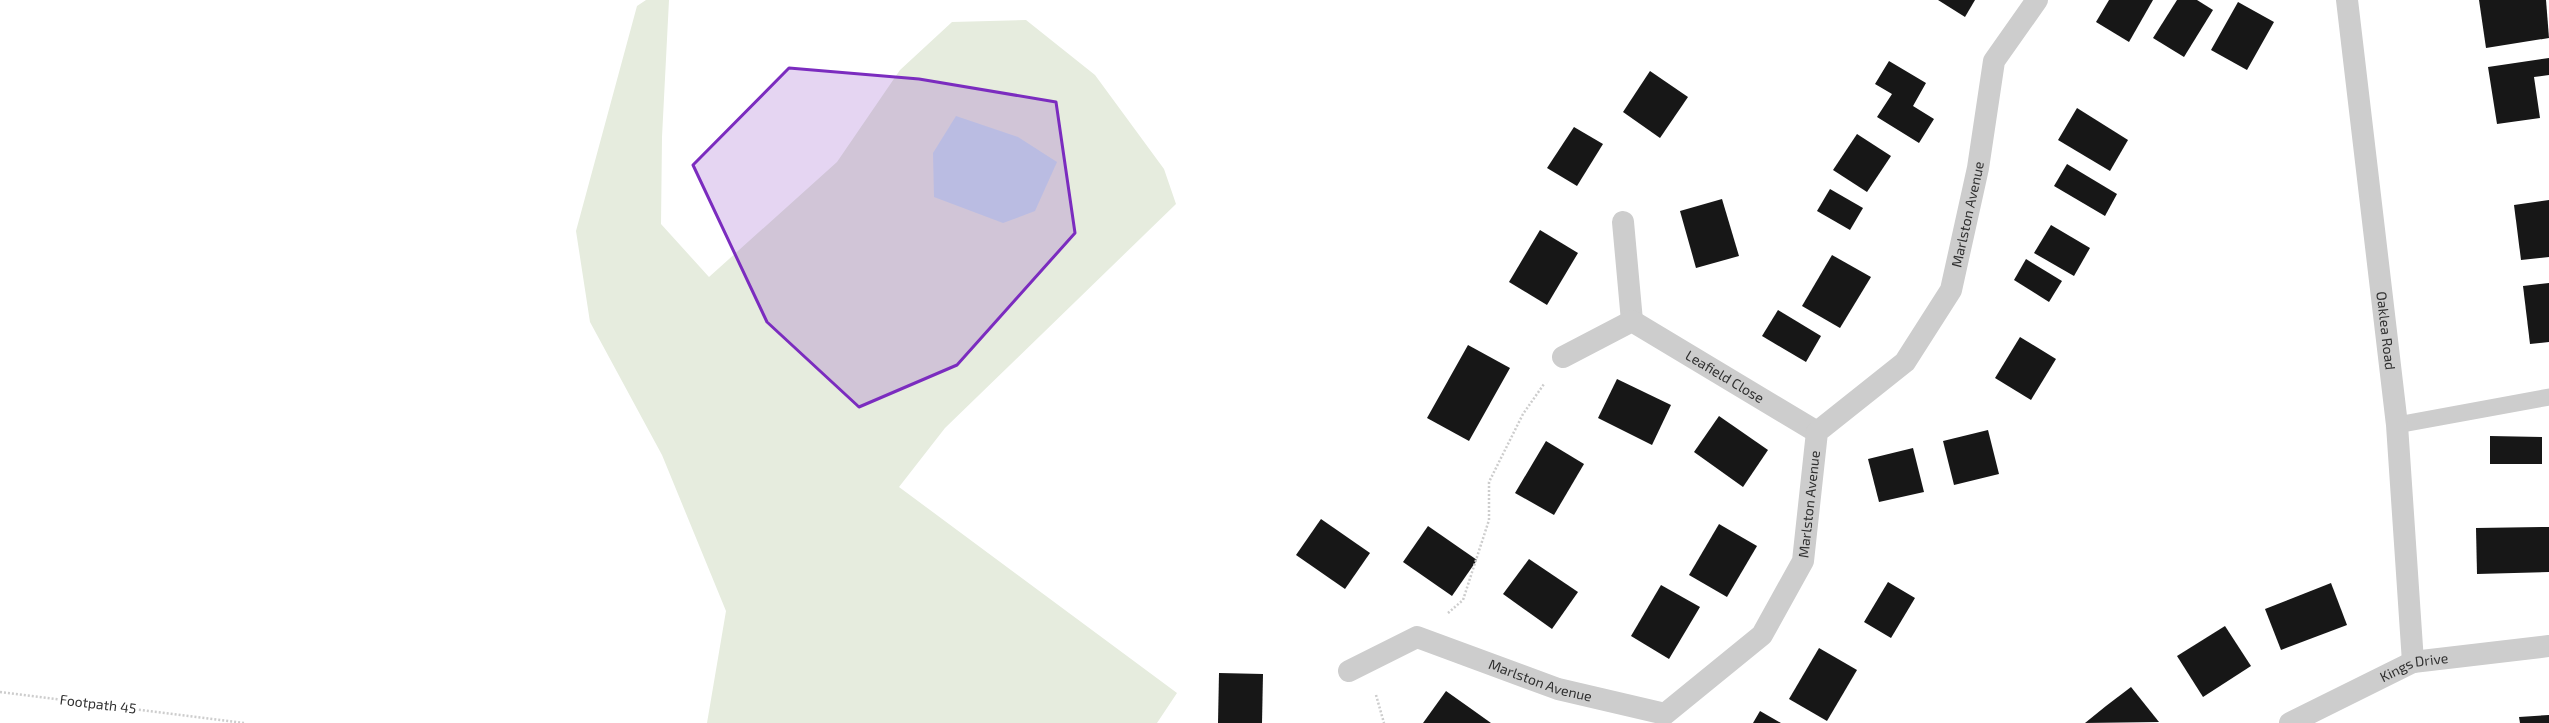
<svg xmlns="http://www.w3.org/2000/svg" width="2549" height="723" font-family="'Exo 2',sans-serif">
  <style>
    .green { fill: #e6ecde }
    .water { fill: #cae0ec }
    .building { fill: #171717 }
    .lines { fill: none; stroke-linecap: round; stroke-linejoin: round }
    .path { stroke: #cdcdcd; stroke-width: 2.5; stroke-dasharray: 2 2; stroke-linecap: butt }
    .service { stroke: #cdcdcd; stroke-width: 17 }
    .minor { stroke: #cdcdcd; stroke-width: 22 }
    .marked { fill: #7b2cbf; fill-opacity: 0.2; stroke: #7b2cbf; stroke-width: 3; stroke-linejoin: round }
    .labels { text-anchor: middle; stroke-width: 4; stroke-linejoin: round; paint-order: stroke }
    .street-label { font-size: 14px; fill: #303030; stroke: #fff }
  </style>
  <rect width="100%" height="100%" fill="#fff"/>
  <polygon class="green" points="646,0 669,0 662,137 661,224 709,277 837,162 900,70 952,22 1026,20 1095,75 1164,169 1176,204 945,428 899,487 1177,693 1157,723 707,723 726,611 662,455 590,322 576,231 637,6"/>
  <polygon class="water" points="956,116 1018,137 1057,162 1035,211 1003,223 934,197 933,153"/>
  <g class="building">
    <polygon points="1938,0 1975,0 1965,17"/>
    <polygon points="2109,0 2153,0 2129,42 2096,22"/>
    <polygon points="2177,0 2197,0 2213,10 2184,57 2153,38"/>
    <polygon points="2479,0 2546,0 2549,38 2486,48"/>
    <polygon points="2238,2 2274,22 2247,70 2211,50"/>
    <polygon points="2549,58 2549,75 2534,77 2540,118 2497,124 2488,67"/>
    <polygon points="1889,61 1926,83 1913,106 1934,119 1919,143 1877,117 1892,94 1875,84"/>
    <polygon points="1650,71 1688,97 1660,138 1623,112"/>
    <polygon points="2077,108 2128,140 2110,171 2058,140"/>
    <polygon points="1574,127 1603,144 1577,186 1547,168"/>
    <polygon points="1857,134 1891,156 1867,192 1833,170"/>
    <polygon points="2067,164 2117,194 2105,216 2054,186"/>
    <polygon points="1830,189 1863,208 1850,230 1817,211"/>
    <polygon points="1722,199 1739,256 1696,268 1680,211"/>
    <polygon points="2549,200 2549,257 2521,260 2514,205"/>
    <polygon points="2051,225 2090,248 2074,276 2034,253"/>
    <polygon points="1540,230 1578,253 1547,305 1509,282"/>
    <polygon points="1832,255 1871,277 1840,328 1802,306"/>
    <polygon points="2026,259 2062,281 2049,302 2014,280"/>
    <polygon points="2549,283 2549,342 2530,344 2523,286"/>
    <polygon points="1778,310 1821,336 1806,362 1762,336"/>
    <polygon points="2020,337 2056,359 2031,400 1995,378"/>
    <polygon points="1468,345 1510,368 1469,441 1427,418"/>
    <polygon points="1617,379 1671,405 1652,445 1598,418"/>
    <polygon points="1719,416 1768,450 1743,487 1694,452"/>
    <polygon points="1988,430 1999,474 1954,485 1943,441"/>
    <polygon points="2490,436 2542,437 2542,464 2490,464"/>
    <polygon points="1546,441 1584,464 1554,515 1515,493"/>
    <polygon points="1913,448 1924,492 1879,502 1868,459"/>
    <polygon points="1321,519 1370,553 1345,589 1296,555"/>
    <polygon points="1719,524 1757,546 1727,597 1689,575"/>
    <polygon points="1428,526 1477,560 1452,596 1403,562"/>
    <polygon points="2542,527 2549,527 2549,572 2477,574 2476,528"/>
    <polygon points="1529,559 1578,592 1552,629 1503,594"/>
    <polygon points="1888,582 1915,598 1891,638 1864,622"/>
    <polygon points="2331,583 2347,625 2281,650 2265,609"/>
    <polygon points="1661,585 1700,607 1669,659 1631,636"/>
    <polygon points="2225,626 2251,666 2203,697 2177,656"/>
    <polygon points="1819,648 1857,670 1827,721 1789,699"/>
    <polygon points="1219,673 1263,674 1262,723 1218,723"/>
    <polygon points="2131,687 2159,722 2085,723 2106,706"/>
    <polygon points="1446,691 1470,708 1491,723 1423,723"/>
    <polygon points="1760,711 1781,723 1753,723"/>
    <polygon points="2549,715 2549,723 2520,723 2519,717"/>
  </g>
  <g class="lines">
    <g class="path">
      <polyline points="1448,613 1463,600 1489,520 1489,482 1523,414 1544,384"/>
      <polyline points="0,692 244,723"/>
      <polyline points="1376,695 1384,723"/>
    </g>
    <polyline class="service" points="2397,425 2549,397"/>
    <g class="minor">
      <path id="s1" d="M2347,0L2397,425L2413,662"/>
      <polyline points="1623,222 1632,321"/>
      <path id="s2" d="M1563,357L1632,321L1817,432"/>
      <path id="s3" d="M1349,671L1417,637L1558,689L1665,714L1762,635L1803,561L1817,432L1905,362L1951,290L1978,168L1994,61L2037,0"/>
      <path id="s4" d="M2290,723L2413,662L2549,646"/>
    </g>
  </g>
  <path class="marked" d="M789,68L919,79L1056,102L1075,233L957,365L859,407L767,322L693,165Z"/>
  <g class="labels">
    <g class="street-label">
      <text dy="5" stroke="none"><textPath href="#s3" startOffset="951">Marlston Avenue</textPath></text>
      <text dy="5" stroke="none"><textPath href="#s1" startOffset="333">Oaklea Road</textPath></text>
      <text dy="5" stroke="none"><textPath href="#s2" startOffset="186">Leafield Close</textPath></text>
      <text dy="5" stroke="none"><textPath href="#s3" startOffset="603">Marlston Avenue</textPath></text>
      <text dy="5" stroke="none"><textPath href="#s4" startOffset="137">Kings Drive</textPath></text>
      <text dy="5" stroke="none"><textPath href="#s3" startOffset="207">Marlston Avenue</textPath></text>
      <text transform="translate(98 704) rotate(7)" y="5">Footpath 45</text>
    </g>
  </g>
</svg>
